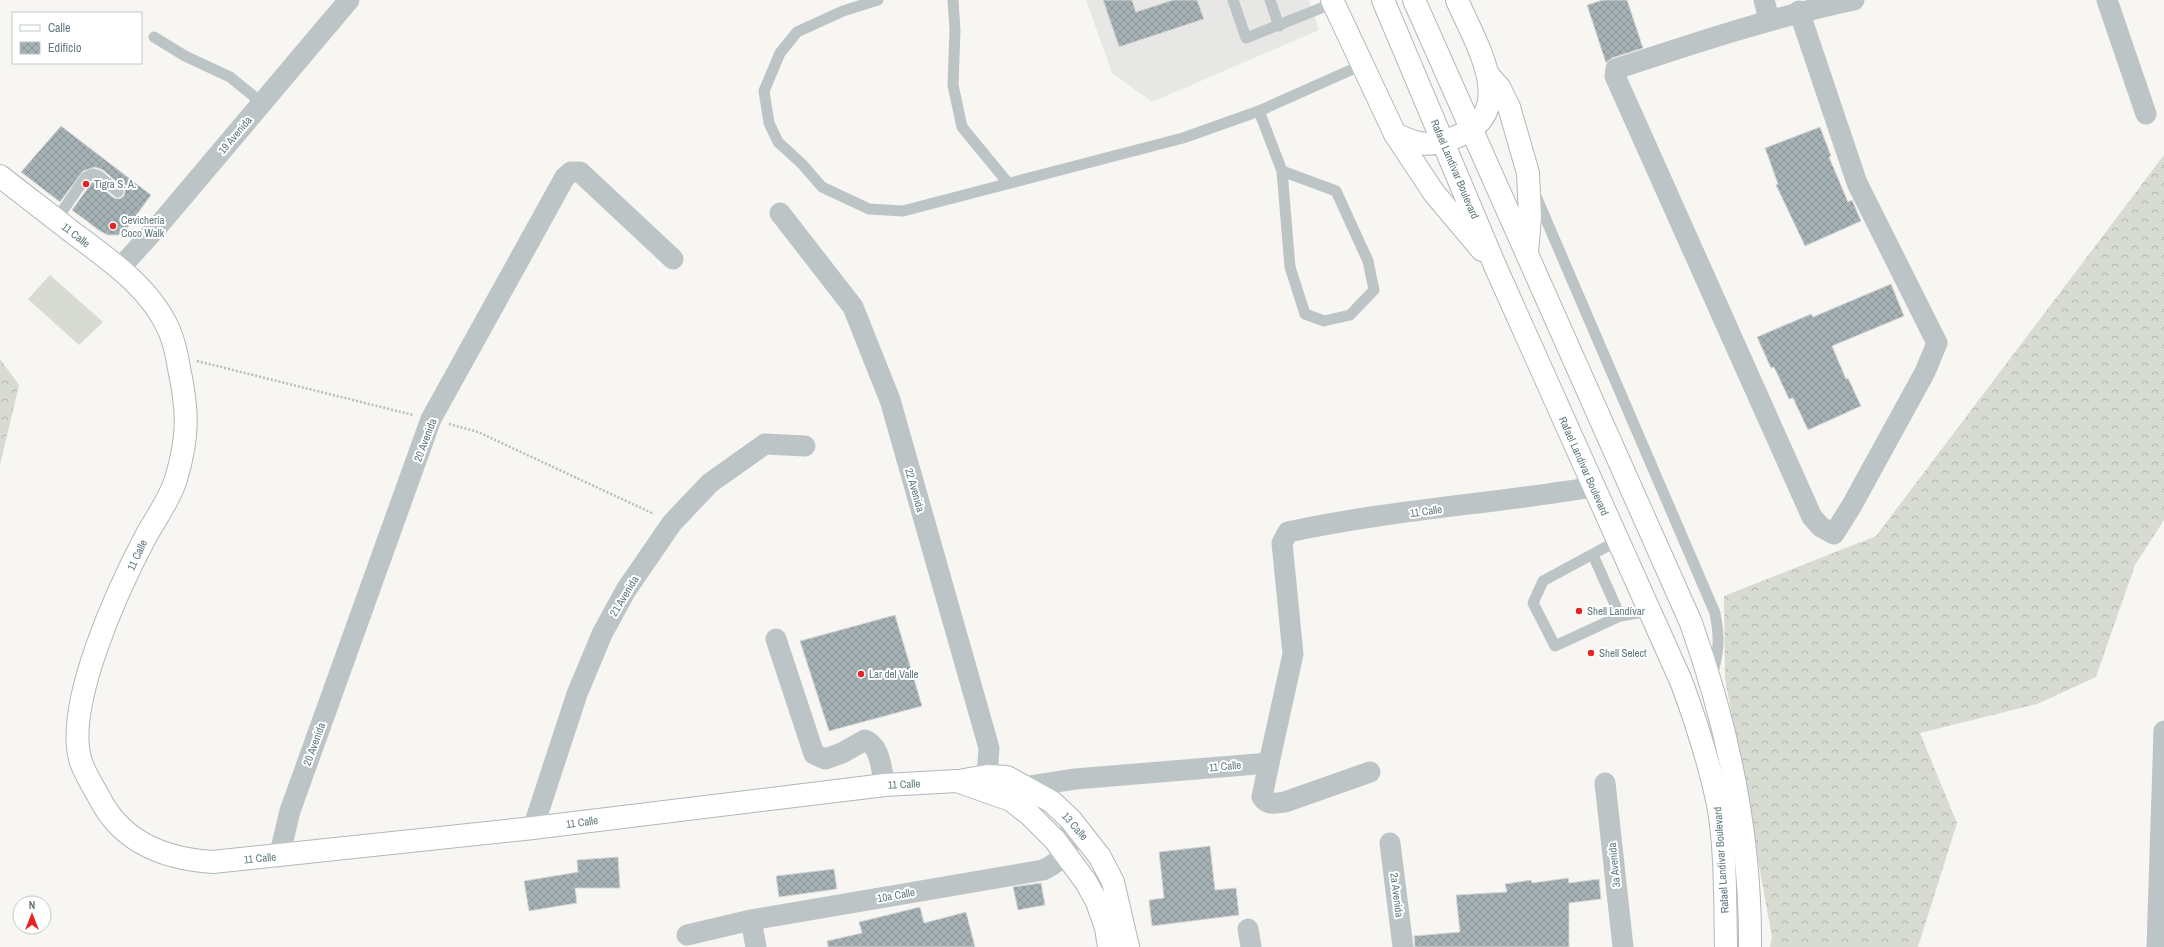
<svg xmlns="http://www.w3.org/2000/svg" width="2164" height="947" font-family="'Archivo Narrow',sans-serif">
  <style>
    .built { fill: #e7e8e6 }
    .grass { fill: #d8dbd2 }
    .forest { fill: url(#forest-crowns) }
    .building { fill: url(#building-cross-hatch); stroke: #d8d7d6 }
    .lines { fill: none; stroke-linecap: round; stroke-linejoin: round }
    .secondary-casing { stroke: #afb8ba; stroke-width: 24 }
    .path { stroke: #b7bcbe; stroke-width: 2.5; stroke-dasharray: 2 2; stroke-linecap: butt }
    .lane { stroke: #bdc4c6; stroke-width: 11 }
    .street { stroke: #bdc4c6; stroke-width: 21 }
    .secondary { stroke: #fff; stroke-width: 22 }
    .poi-dot { fill: #e42527; stroke: #fff; stroke-width: 1.5 }
    .labels { text-anchor: middle; stroke-width: 4; stroke-linejoin: round; paint-order: stroke }
    .street-label { font-size: 11px; fill: #61797e; stroke: #fff }
    .poi-label { font-size: 11px; fill: #61797e; stroke: #fff; text-anchor: start }
  </style>
  <defs>
    <pattern id="forest-crowns" width="20" height="18" patternUnits="userSpaceOnUse"><rect width="20" height="18" fill="#d8dbd2"/><path d="M2 6a3 3 0 1 1 6 0M12 15a3 3 0 1 1 6 0" fill="none" stroke="#b3b6b0"/></pattern>
    <pattern id="building-cross-hatch" width="8" height="8" patternUnits="userSpaceOnUse"><rect width="8" height="8" fill="#a5b1b4"/><path d="M0 0l8 8M0 8l8-8" fill="none" stroke="#8a9598"/></pattern>
  </defs>
  <rect width="100%" height="100%" fill="#f7f6f3"/>
  <polygon class="built" points="1086,0 1309,0 1319,30 1152,102 1112,73"/>
  <polygon class="grass" points="50,275 103,322 79,345 28,299"/>
  <g class="forest">
    <polygon points="2164,155 2164,520 2135,565 2096,677 2037,704 1920,733 1957,823 1918,947 1770,947 1772,937 1725,678 1724,596 1876,536"/>
    <polygon points="0,359 19,385 0,465"/>
  </g>
  <g class="building">
    <polygon points="1103,0 1132,0 1136,12 1173,0 1197,0 1204,19 1119,47"/>
    <polygon points="1603,0 1627,0 1643,48 1612,58 1606,63 1587,5"/>
    <polygon points="61,126 151,195 125,231 118,235 108,235 100,231 72,210 93,181 114,198 120,199 124,196 125,190 123,187 103,170 95,167 83,171 60,202 21,172"/>
    <polygon points="1820,127 1831,156 1829,157 1848,202 1852,200 1861,221 1805,246 1776,185 1778,184 1765,148"/>
    <polygon points="1891,284 1904,316 1832,346 1846,379 1848,378 1861,406 1808,430 1793,398 1789,399 1774,367 1771,368 1757,337 1811,314 1813,317"/>
    <polygon points="895,615 922,706 829,731 800,641"/>
    <polygon points="1210,846 1215,890 1236,888 1239,915 1152,926 1149,900 1164,898 1159,852"/>
    <polygon points="618,857 620,888 575,888 577,903 529,911 524,881 578,872 577,860"/>
    <polygon points="834,869 837,889 779,897 776,876"/>
    <polygon points="1568,878 1569,883 1599,879 1601,899 1569,903 1569,947 1415,947 1414,936 1460,932 1456,895 1507,892 1505,884 1531,880 1532,883"/>
    <polygon points="1041,883 1045,905 1018,910 1013,887"/>
    <polygon points="920,907 924,923 966,912 975,947 828,947 827,941 862,933 859,922"/>
  </g>
  <g class="lines">
    <g class="secondary-casing">
      <g id="secondary">
        <polyline points="1332,0 1395,134 1434,193 1482,250"/>
        <path d="M1383,0L1496,268L1681,681C1696,721 1709,762 1718,804C1726,849 1725,901 1726,947"/>
        <path d="M1414,0L1691,623C1728,727 1751,836 1750,947"/>
        <polyline points="1490,77 1499,87 1509,107 1528,173 1530,217 1527,252"/>
        <path d="M1395,134C1420,146 1430,147 1456,137C1521,112 1475,43 1457,0"/>
        <path d="M0,176C24,195 48,213 72,232C108,259 150,287 169,330C174,342 177,355 179,368C188,410 189,436 176,479C170,499 156,518 146,536C119,587 63,707 81,762C85,774 93,786 99,797C121,842 165,859 213,862L533,828L885,785L957,781L1011,800L1029,814L1055,840L1086,882L1097,902L1106,928L1109,947"/>
        <polyline points="964,780 987,776 1007,777 1052,802 1071,820 1100,857 1113,882 1128,947"/>
      </g>
    </g>
    <g class="path">
      <polyline points="197,361 413,415"/>
      <polyline points="449,424 478,432 654,514"/>
    </g>
    <g class="lane">
      <polyline points="878,0 843,11 797,32 780,53 764,91 769,123 778,142 802,164 822,187 869,209 903,211 1183,138 1259,111 1362,65"/>
      <polyline points="953,0 955,30 953,85 962,127 1008,183"/>
      <polyline points="1233,0 1246,38 1334,3"/>
      <polyline points="1270,0 1279,26"/>
      <polyline points="154,37 185,56 230,77 262,103"/>
      <polyline points="1259,111 1282,171 1290,267 1305,314 1324,321 1350,315 1374,290 1368,261 1336,191 1282,171"/>
      <path d="M1535,194L1715,613C1720,639 1719,651 1712,676"/>
      <polyline points="56,220 86,177 93,174 99,176 118,192"/>
      <polyline points="1617,541 1543,581 1533,603 1555,646 1620,616 1650,611"/>
      <polyline points="1593,555 1620,616"/>
    </g>
    <g class="street">
      <polyline points="1764,0 1769,19"/>
      <polyline points="2107,0 2146,114"/>
      <path d="M1799,11L1857,183L1937,343L1925,372L1852,505L1834,534L1821,527L1812,517L1615,76L1616,69C1695,43 1773,17 1854,0"/>
      <path d="M780,213L853,307L890,400L989,748L987,776L991,792L1075,779L1269,763L1293,654L1282,543L1288,532C1389,510 1492,504 1593,487"/>
      <polyline points="120,268 159,225 349,0"/>
      <path d="M776,639L814,754L825,759L842,753L865,740C881,746 881,770 885,785"/>
      <path d="M1269,763L1262,797C1268,806 1275,803 1285,802L1370,772"/>
      <polyline points="1605,783 1623,947"/>
      <polyline points="533,828 577,694 602,634 626,590 672,523 710,483 765,444 805,446"/>
      <polyline points="1390,843 1403,947"/>
      <polyline points="279,857 290,811 431,419 565,177 571,172 580,172 673,259"/>
      <polyline points="751,920 756,947"/>
      <polyline points="1248,929 1251,947"/>
      <path d="M687,935L751,920L1043,870C1068,858 1072,847 1071,820"/>
      <polyline points="2157,947 2164,731"/>
    </g>
    <use href="#secondary" class="secondary"/>
  </g>
  <g class="poi-dot">
    <circle cx="86" cy="184" r="4"/>
    <circle cx="113" cy="226" r="4"/>
    <circle cx="1579" cy="611" r="4"/>
    <circle cx="1591" cy="653" r="4"/>
    <circle cx="861" cy="674" r="4"/>
  </g>
  <g class="labels">
    <g class="street-label">
      <text transform="translate(235 135) rotate(-50)" y="4">19 Avenida</text>
      <text transform="translate(1455 169) rotate(67)" y="4">Rafael Landivar Boulevard</text>
      <text transform="translate(76 235) rotate(38)" y="4">11 Calle</text>
      <text transform="translate(425 440) rotate(-69)" y="4">20 Avenida</text>
      <text transform="translate(1584 466) rotate(66)" y="4">Rafael Landivar Boulevard</text>
      <text transform="translate(915 490) rotate(74)" y="4">22 Avenida</text>
      <text transform="translate(1426 511) rotate(-7)" y="4">11 Calle</text>
      <text transform="translate(137 555) rotate(-65)" y="4">11 Calle</text>
      <text transform="translate(624 596) rotate(-59)" y="4">21 Avenida</text>
      <text transform="translate(314 744) rotate(-70)" y="4">20 Avenida</text>
      <text transform="translate(1225 766) rotate(-5)" y="4">11 Calle</text>
      <text transform="translate(904 784) rotate(-3)" y="4">11 Calle</text>
      <text transform="translate(582 822) rotate(-7)" y="4">11 Calle</text>
      <text transform="translate(1075 826) rotate(49)" y="4">13 Calle</text>
      <text transform="translate(260 858) rotate(-5)" y="4">11 Calle</text>
      <text transform="translate(1721 860) rotate(-94)" y="4">Rafael Landivar Boulevard</text>
      <text transform="translate(1614 865) rotate(-96)" y="4">3a Avenida</text>
      <text transform="translate(896 895) rotate(-10)" y="4">10a Calle</text>
      <text transform="translate(1397 895) rotate(83)" y="4">2a Avenida</text>
    </g>
    <g class="poi-label">
      <text x="94" y="188">Tigra S. A.</text>
      <text x="121" y="224">Cevichería<tspan x="121" dy="13">Coco Walk</tspan></text>
      <text x="1587" y="615">Shell Landívar</text>
      <text x="1599" y="657">Shell Select</text>
      <text x="869" y="678">Lar del Valle</text>
    </g>
  </g>
  <rect x="12" y="12" width="130" height="52" fill="#ffffff" stroke="#c0c9cb"/>
  <rect x="20" y="25" width="20" height="6" fill="#ffffff" stroke="#c0c9cb"/>
  <text x="48" y="32" font-size="12" fill="#61797e">Calle</text>
  <rect x="20" y="42" width="20" height="12" fill="url(#building-cross-hatch)" stroke="#c0c9cb"/>
  <text x="48" y="52" font-size="12" fill="#61797e">Edificio</text>
  <g transform="translate(32 915)"><circle r="19" fill="#ffffff" stroke="#c0c9cb"/>
  <path d="M0-3L7 15L0 10L-7 15Z" fill="#e42527"/>
  <text y="-6" font-size="11" font-weight="bold" text-anchor="middle" fill="#61797e">N</text>
  </g>
</svg>
